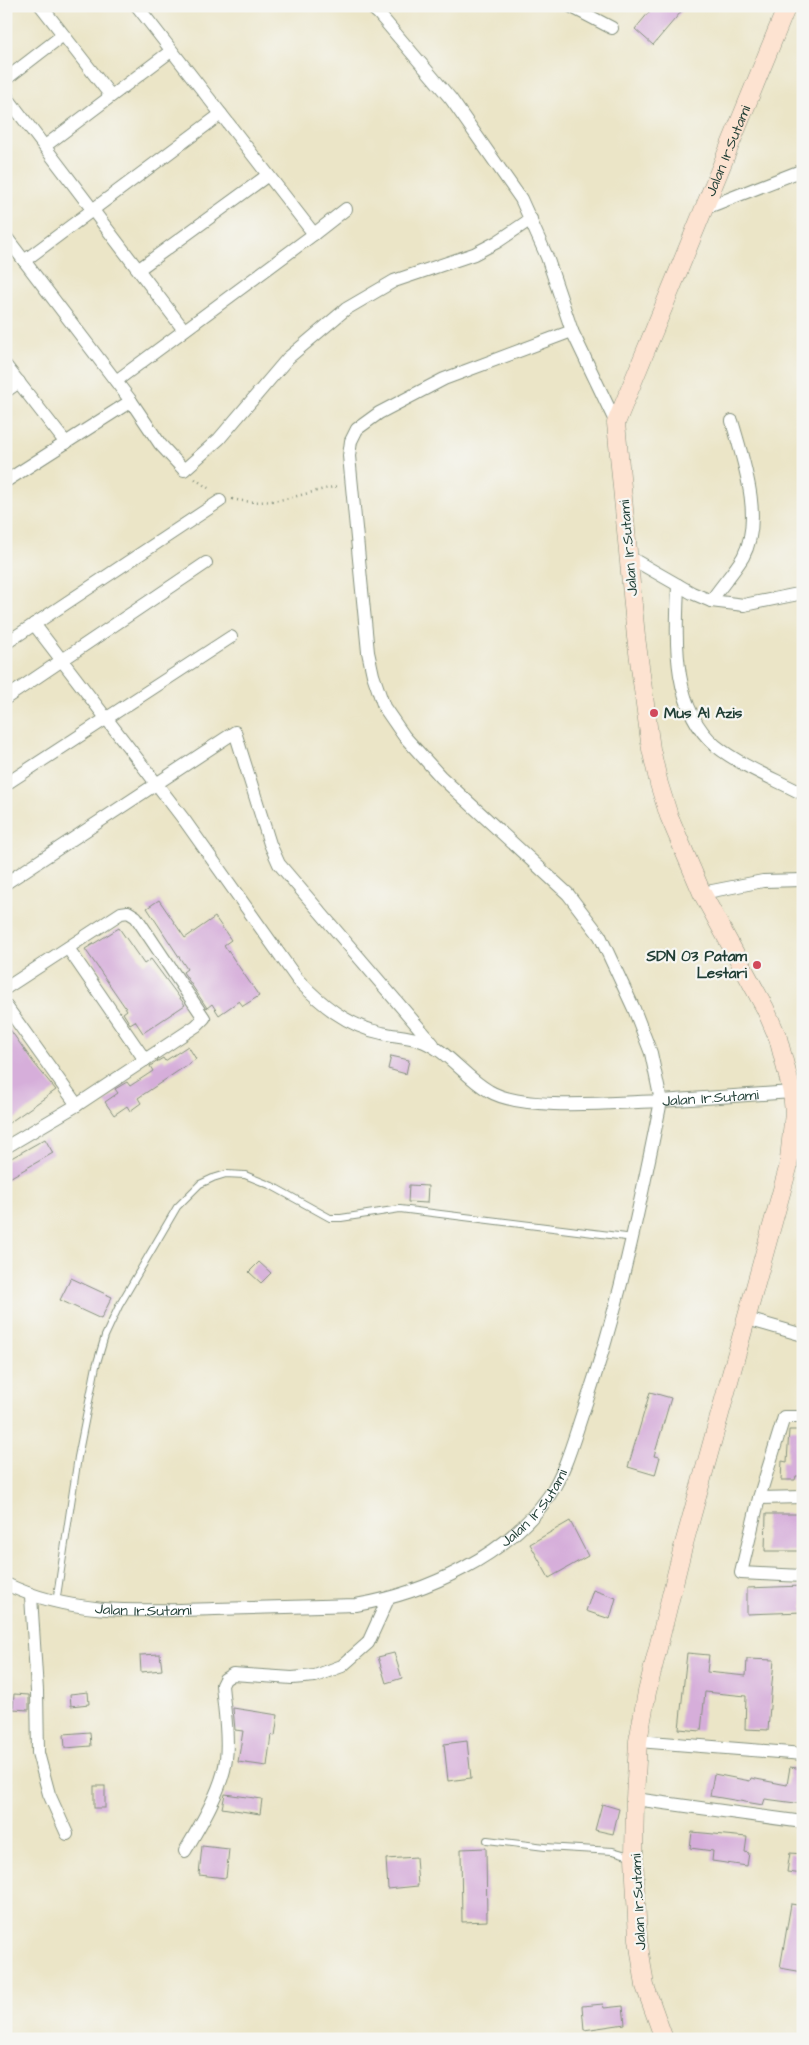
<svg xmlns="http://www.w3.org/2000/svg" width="809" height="2045" font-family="'Architects Daughter',sans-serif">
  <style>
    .building { fill: #d6aeda }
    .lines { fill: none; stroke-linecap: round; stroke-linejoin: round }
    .lane-casing { stroke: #85917e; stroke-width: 8 }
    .street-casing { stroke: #85917e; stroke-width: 14 }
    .secondary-casing { stroke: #85917e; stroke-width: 19 }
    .path { stroke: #85917e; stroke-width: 2.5; stroke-dasharray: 1 4; stroke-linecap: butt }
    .lane { stroke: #fff; stroke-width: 6 }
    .street { stroke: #fff; stroke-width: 12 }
    .secondary { stroke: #fde3d1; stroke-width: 18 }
    .poi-dot { fill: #d1495b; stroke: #f6f6f2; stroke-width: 2 }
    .labels { text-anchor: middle; stroke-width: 4.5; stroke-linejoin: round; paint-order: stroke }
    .street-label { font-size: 15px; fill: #1f3d34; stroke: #f6f6f2 }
    .poi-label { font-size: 15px; font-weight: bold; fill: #1f3d34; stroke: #f6f6f2; text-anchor: start }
  </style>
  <rect width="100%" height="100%" fill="#f6f6f2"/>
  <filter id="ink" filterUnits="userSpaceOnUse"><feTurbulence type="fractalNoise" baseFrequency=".02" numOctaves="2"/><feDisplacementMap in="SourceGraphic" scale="10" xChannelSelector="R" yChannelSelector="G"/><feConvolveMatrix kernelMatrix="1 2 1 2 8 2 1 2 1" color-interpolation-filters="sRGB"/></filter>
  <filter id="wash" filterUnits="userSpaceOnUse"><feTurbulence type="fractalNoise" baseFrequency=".0096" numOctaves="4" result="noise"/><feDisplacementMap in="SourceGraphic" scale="20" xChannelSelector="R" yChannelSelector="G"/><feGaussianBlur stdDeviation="1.12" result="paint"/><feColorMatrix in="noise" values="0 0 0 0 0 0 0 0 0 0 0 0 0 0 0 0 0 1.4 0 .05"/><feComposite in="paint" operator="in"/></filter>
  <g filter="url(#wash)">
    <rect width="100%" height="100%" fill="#ebe5c7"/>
    <g id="blocks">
      <g class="building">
        <polygon points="654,6 686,6 653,45 635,29"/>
        <polygon points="159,900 185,938 215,917 231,940 224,945 259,996 243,1006 239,1001 219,1015 212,1004 207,1008 183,972 187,969 147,908"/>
        <polygon points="119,928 144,964 151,959 185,1005 143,1033 135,1021 130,1024 123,1013 127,1010 85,949"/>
        <polygon points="6,1024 34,1063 56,1090 6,1125"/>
        <polygon points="188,1046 196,1059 138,1098 141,1103 130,1111 127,1106 114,1115 105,1102 118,1093 115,1089 127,1082 130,1086 153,1071 150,1066 163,1058 165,1061"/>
        <polygon points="391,1056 409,1060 406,1074 388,1069"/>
        <polygon points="45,1139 53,1153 6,1180 6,1161"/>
        <polygon points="409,1185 428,1186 427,1203 408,1202"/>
        <polygon points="259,1262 271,1273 261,1283 249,1272"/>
        <polygon points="71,1278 112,1297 101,1319 60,1300"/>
        <polygon points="650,1392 671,1398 654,1456 660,1457 655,1475 628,1467"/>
        <polygon points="789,1430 803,1430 803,1476 796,1476 795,1480 781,1480 782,1461 787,1462"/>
        <polygon points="766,1514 803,1514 803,1551 765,1551"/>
        <polygon points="570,1521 588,1556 549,1578 530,1544"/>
        <polygon points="803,1586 803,1612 747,1614 747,1588"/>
        <polygon points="593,1590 616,1598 610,1619 586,1611"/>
        <polygon points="394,1653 402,1678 386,1683 378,1657"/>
        <polygon points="687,1653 709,1655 707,1672 746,1676 747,1659 774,1660 768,1730 745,1729 746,1696 705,1692 701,1731 679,1729"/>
        <polygon points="160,1654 162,1670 141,1672 140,1655"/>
        <polygon points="88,1692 89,1704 71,1706 70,1694"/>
        <polygon points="14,1694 29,1695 29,1710 13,1709"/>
        <polygon points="233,1708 278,1715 275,1736 271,1735 267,1766 238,1762 243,1731 235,1730"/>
        <polygon points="90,1732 91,1746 65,1748 64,1734"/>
        <polygon points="467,1741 471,1778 448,1781 444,1744"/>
        <polygon points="790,1767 803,1769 803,1804 765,1799 763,1805 710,1796 714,1774 750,1781 751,1778 787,1785"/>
        <rect x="94" y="1786" width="11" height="22"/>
        <polygon points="225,1794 262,1799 260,1814 222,1808"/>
        <polygon points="602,1804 619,1809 613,1834 595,1830"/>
        <polygon points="692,1832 747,1837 745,1852 749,1853 747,1866 712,1861 713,1851 690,1848"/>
        <polygon points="202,1846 229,1849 226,1878 199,1875"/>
        <polygon points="486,1848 487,1921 462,1922 461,1849"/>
        <polygon points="790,1853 803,1854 803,1874 787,1872"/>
        <polygon points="416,1857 418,1886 388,1889 386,1859"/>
        <polygon points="791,1904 803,1906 803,1972 780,1968"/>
        <polygon points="603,2004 604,2008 623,2006 625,2024 584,2030 582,2006"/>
      </g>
    </g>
  </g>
  <g filter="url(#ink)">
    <use href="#blocks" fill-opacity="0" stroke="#85917e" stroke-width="1"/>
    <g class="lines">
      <g class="lane-casing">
        <g id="lane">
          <polyline points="56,1603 78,1457 96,1366 105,1336 119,1306 177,1207 200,1184 213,1178 226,1174 245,1175 272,1186 330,1218 341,1218 400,1209 634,1238"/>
          <polyline points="487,1840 545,1847 613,1851 633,1857"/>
        </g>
      </g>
      <g class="street-casing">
        <g id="street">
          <polyline points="41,6 111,96"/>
          <polyline points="370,6 379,14 451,99 521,199 547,257 572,331 616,423"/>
          <polyline points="570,6 612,28"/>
          <polyline points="6,79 63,35"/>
          <polyline points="6,96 184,330"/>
          <polyline points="45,146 171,51"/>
          <polyline points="703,209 803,170"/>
          <polyline points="314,234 346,209"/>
          <polyline points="6,237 131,401 160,444 184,470 219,439 288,358 346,309 394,281 474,254 497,242 531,219"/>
          <polyline points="24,261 221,114 137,6"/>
          <polyline points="139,269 268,175"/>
          <polyline points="6,366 66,443"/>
          <polyline points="116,381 314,234 221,114"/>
          <polyline points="6,391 19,382"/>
          <polyline points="6,481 131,401"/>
          <polyline points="629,557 692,593 711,601 744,605 803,593"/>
          <path d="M678,585C676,638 671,708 716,746C741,766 775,779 803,794"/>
          <path d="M711,601C721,586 734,572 743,557C764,518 743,460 732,421"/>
          <path d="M34,624L185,821L297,979C321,1004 347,1026 382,1033C394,1036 407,1036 419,1040C447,1049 464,1077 489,1091C523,1112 619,1102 661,1101L651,1053L634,1009L600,936L568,894L441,777L404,736L384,707L373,675L368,652L349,456L351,441L357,429L379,413L444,379L572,331"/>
          <polyline points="6,643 220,501"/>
          <polyline points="6,698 206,563"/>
          <polyline points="6,784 231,637"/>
          <polyline points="6,883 235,732 270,844 279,864 433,1044"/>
          <polyline points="702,893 763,881 803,880"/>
          <polyline points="68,948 145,1060"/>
          <polyline points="6,988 121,913 128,912 136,917 204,1018 196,1026 77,1105 6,1147"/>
          <polyline points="6,1006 77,1105"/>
          <polyline points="747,1319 803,1335"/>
          <polyline points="803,1417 784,1417 759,1498 741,1573 803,1576"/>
          <polyline points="759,1498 803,1497"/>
          <path id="s1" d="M6,1584C72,1616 144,1611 215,1609C262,1608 309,1606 356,1605C426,1593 507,1556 549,1496C566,1470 574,1438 584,1409C619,1308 640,1205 661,1101L792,1092"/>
          <polyline points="31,1596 37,1691 38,1753 49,1794 67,1834"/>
          <polyline points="638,1741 803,1754"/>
          <polyline points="635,1799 803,1822"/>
          <path d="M185,1851C200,1826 223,1788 226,1759C229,1735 224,1709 222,1685L225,1679L233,1674L292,1678L315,1676L342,1666L368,1643L388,1599"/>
        </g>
      </g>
      <g class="secondary-casing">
        <g id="secondary">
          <path id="s2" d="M664,2039L645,1986L638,1939L634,1857L635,1799L638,1741L647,1692L682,1551L788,1168L794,1113L792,1092L778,1038L765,1008L702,893L669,816L659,784L651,749L636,637L616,423L787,6"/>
        </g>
      </g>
      <g class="path">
        <polyline points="195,479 211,490"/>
        <path d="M232,499C273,508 300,493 339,486"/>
      </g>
      <use href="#lane" class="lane"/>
      <use href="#street" class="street"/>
      <use href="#secondary" class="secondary"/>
    </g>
  </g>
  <g class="poi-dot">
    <circle cx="654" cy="713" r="5"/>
    <circle cx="757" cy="965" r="5"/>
  </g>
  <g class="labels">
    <g class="street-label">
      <text dy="5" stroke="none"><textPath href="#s2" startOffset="1966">Jalan Ir.Sutami</textPath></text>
      <text transform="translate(628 548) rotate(-95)" y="5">Jalan Ir.Sutami</text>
      <text dy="5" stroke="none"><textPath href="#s1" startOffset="1042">Jalan Ir.Sutami</textPath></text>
      <text dy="5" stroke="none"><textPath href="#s1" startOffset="562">Jalan Ir.Sutami</textPath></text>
      <text dy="5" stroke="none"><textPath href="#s1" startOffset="141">Jalan Ir.Sutami</textPath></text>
      <text transform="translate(638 1902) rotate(-93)" y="5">Jalan Ir.Sutami</text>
    </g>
    <g class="poi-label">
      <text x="664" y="718">Mus Al Azis</text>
      <text x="747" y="961" text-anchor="end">SDN 03 Patam<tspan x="747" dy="17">Lestari</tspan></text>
    </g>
  </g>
  <rect width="809" height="2045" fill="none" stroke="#f6f6f2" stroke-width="25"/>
</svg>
